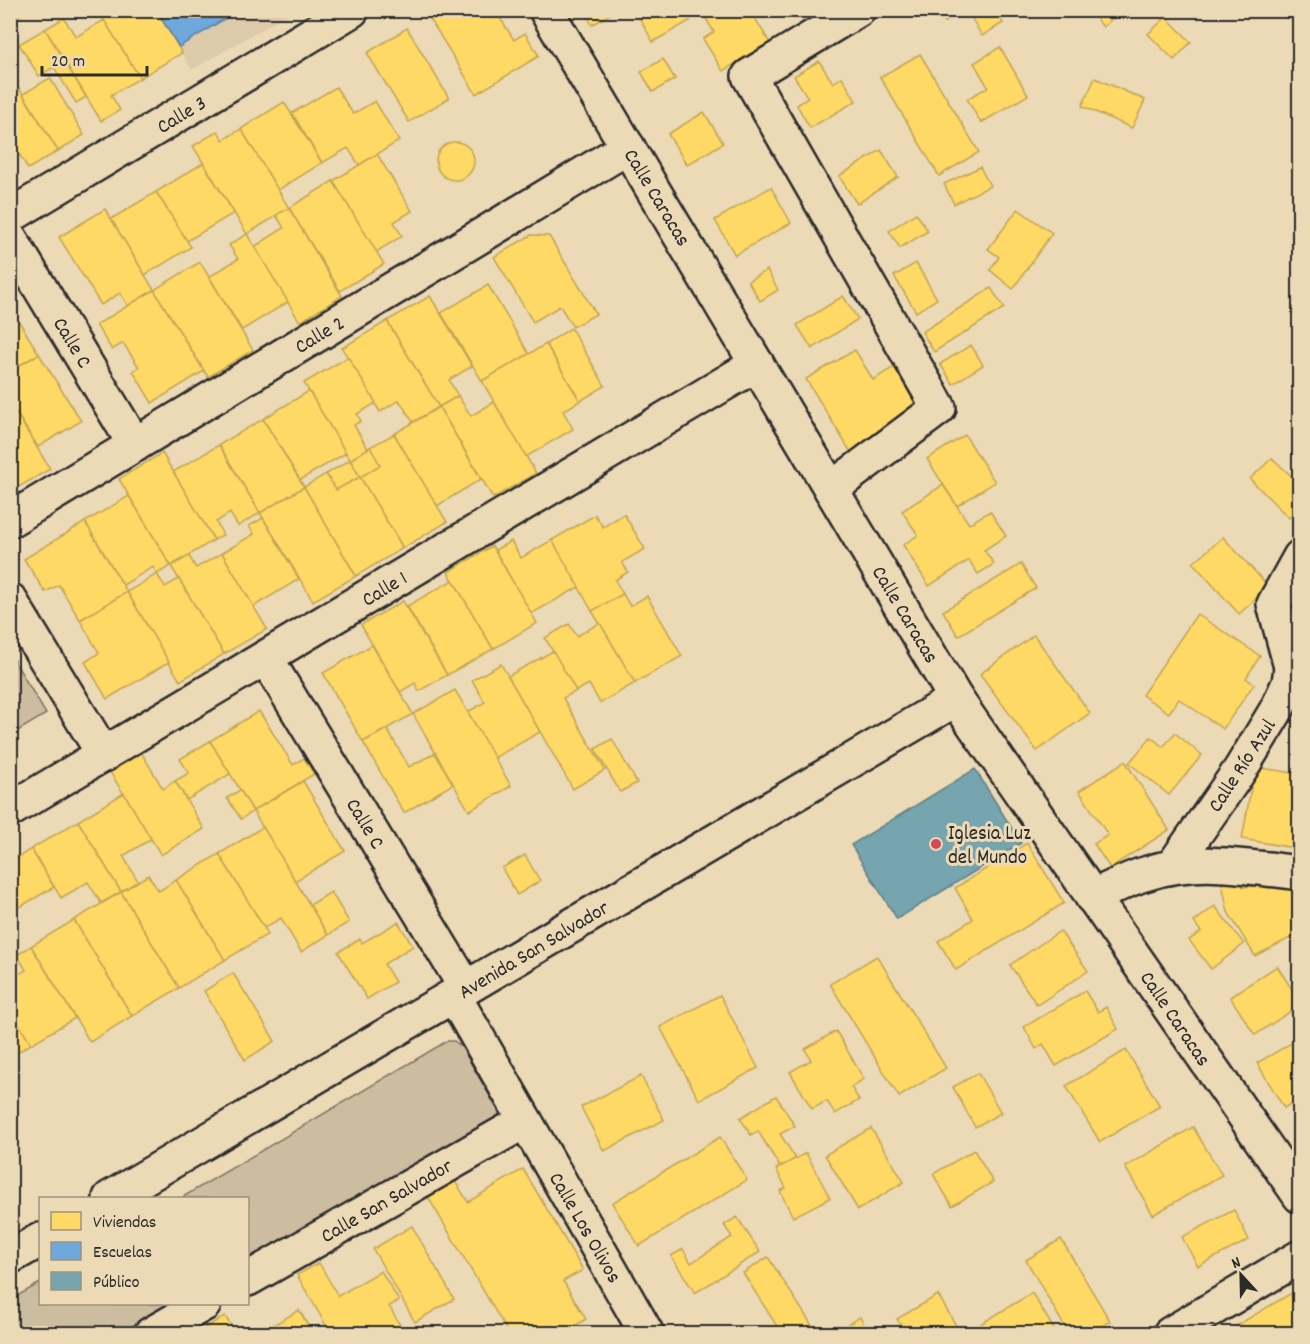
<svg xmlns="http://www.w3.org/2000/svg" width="1310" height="1344" font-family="Dekko,sans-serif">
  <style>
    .built { fill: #dccaaa }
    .green { fill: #cdbda0; stroke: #7c7466; stroke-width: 1.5 }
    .homes { fill: #ffd966; stroke: #bfa554; stroke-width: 1.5 }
    .schools { fill: #6fa8dc; stroke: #5b82a7; stroke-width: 1.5 }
    .public { fill: #76a5af; stroke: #608087; stroke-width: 1.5 }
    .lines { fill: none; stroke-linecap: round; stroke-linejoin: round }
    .street-casing { stroke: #2b2b2b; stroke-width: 38 }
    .secondary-casing { stroke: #2b2b2b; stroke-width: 38 }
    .street { stroke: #ecd9b6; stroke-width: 33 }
    .secondary { stroke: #ecd9b6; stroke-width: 33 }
    .poi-dot { fill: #d1495b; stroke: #ecd9b6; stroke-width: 2 }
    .labels { text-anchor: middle; stroke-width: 6; stroke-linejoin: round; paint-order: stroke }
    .street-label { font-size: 21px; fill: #2b2b2b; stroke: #ecd9b6 }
    .poi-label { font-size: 21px; fill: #2b2b2b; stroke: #ecd9b6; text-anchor: start }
  </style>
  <rect width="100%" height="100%" fill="#ecd9b6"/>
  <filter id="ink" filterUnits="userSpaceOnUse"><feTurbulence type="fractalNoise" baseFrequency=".0167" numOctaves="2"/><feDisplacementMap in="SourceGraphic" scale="12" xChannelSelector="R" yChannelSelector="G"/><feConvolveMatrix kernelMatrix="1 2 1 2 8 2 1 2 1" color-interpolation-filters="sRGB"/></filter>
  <g filter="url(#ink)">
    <polygon class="built" points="156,11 293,11 192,70"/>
    <g class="green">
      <polygon points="10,654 46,714 11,735 10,735"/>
      <polygon points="447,1041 454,1041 461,1046 498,1110 500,1118 248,1262 248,1198 181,1198"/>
      <polygon points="40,1283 40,1304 173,1304 119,1333 11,1334 10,1300"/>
    </g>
    <g class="homes">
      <polygon points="10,10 28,10 10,21"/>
      <polygon points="156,10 182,53 140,78 98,11"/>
      <polygon points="433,10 495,10 514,40 525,33 539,56 476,94 427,14"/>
      <polygon points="584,10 617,10 592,25"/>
      <polygon points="635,10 685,10 691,20 653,42"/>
      <polygon points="701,10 750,10 770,43 723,71 703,39 714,32"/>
      <polygon points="938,10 964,10 964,11 945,22"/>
      <polygon points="967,10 996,10 1003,23 982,36"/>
      <polygon points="1089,10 1122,10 1103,27"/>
      <polygon points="1166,17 1191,42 1174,60 1148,34"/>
      <polygon points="64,18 76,37 104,20 140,78 111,95 120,110 101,121 45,29"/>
      <polygon points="407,28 449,98 409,122 367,53"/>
      <polygon points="45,29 86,97 76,103 54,67 39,76 19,44"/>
      <polygon points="1000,47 1028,95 981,123 967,99 988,87 974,63"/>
      <polygon points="920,54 979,152 939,176 880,77"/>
      <polygon points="663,59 675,79 653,92 641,72"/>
      <polygon points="819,61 833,83 842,77 856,101 810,128 797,105 808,98 794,76"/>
      <polygon points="10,74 58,151 28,169 20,155 10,160"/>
      <polygon points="50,78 84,135 58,151 23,94"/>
      <polygon points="1095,78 1145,100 1132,128 1082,106"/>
      <polygon points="336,87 353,114 375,101 399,141 359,165 348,148 322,163 292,113"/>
      <polygon points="284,102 322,163 278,190 241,129"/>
      <polygon points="704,112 723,143 687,165 668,134"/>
      <polygon points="241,129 289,208 247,234 193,146 218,131 223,140"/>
      <circle cx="455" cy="161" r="19"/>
      <polygon points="881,150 898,177 857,204 839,176"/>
      <polygon points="377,154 412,211 394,222 402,236 376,252 333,181"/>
      <polygon points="203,163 234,213 187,241 156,192"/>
      <polygon points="980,167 990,186 954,204 944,184"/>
      <polygon points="333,181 384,264 340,291 289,208"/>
      <polygon points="771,187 791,223 735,255 715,220"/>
      <polygon points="156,192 191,247 145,275 111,219"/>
      <polygon points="289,208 342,296 300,322 254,247 284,228 276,215"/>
      <polygon points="105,209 154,290 128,306 120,293 101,305 59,237"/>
      <polygon points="1018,209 1052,233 1013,289 990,270 999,257 988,249"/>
      <polygon points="916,213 928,231 900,248 889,231"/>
      <polygon points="247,234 288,302 242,330 209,277 238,259 229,245"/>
      <polygon points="531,235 549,236 596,314 573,327 560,306 533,322 494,257"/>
      <polygon points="200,262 253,350 208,377 154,290"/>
      <polygon points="916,263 937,299 916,312 894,276"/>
      <polygon points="767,270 778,290 760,301 748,281"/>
      <polygon points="488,285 529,354 482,381 441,313"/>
      <polygon points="991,288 1004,308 934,352 922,332"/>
      <polygon points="154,290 204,371 152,403 133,371 139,367 123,343 112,350 96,325"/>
      <polygon points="430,296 472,366 449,380 458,396 439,407 387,321"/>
      <polygon points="843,296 858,319 812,349 797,325"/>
      <polygon points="10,307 39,354 10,371"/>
      <polygon points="387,321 439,407 413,422 399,400 380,412 342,348"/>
      <polygon points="571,328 605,386 580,401 546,344"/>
      <polygon points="546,344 580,401 563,411 573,429 526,457 482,381"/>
      <polygon points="971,345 983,365 953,384 940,364"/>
      <polygon points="855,350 873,380 894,367 921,413 852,454 806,379"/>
      <polygon points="39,354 81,421 38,447 10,403 10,371"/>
      <polygon points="348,357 376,403 357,414 361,421 354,425 368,449 350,460 304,383"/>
      <polygon points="309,391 346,453 300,480 263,419"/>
      <polygon points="458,396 471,416 494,402 536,473 493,498 439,407"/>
      <polygon points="10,403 50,469 10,492"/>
      <polygon points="439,407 481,479 437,506 394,434"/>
      <polygon points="263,419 304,487 260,513 219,445"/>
      <polygon points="394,434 447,522 403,548 360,477 380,465 370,447"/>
      <polygon points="965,435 995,482 957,506 927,459"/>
      <polygon points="219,445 260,513 238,526 230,513 216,522 223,535 214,540 173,472"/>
      <polygon points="370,447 380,465 360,477 350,460"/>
      <polygon points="162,453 214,540 171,566 119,479"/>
      <polygon points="1272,458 1300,484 1300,508 1289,518 1250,479"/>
      <polygon points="350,460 360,477 336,490 326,474"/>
      <polygon points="326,474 336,490 360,477 403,548 356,576 304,487"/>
      <polygon points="943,485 969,524 990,511 1006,536 984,550 994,564 978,574 969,560 929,586 903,545 918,535 902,511"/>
      <polygon points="304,487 356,576 313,601 260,513"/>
      <polygon points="129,496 171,566 157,574 153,567 123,585 85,522"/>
      <polygon points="624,514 645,549 622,562 628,572 615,580 623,594 592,611 552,540 595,515 603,527"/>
      <polygon points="263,518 299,579 253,607 222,553 254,534 249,526"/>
      <polygon points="85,522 127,592 80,620 59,585 45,592 24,559"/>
      <polygon points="1223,537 1269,587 1239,614 1193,563"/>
      <polygon points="552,540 579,587 531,614 495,550 511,541 521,558"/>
      <polygon points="492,546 537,623 493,649 448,572"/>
      <polygon points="222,553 267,629 224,654 171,566 189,556 196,568"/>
      <polygon points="1021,564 1036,588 958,636 943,611"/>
      <polygon points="157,574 165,587 179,579 224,654 180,681 127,592"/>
      <polygon points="453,580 493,649 447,675 407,606"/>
      <polygon points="127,592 169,662 107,699 85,662 99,653 80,620"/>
      <polygon points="623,594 630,606 647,596 682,656 635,683 592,611"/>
      <polygon points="403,601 447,675 419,691 415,683 400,692 361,625"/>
      <polygon points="1197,614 1260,656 1246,678 1254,684 1223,729 1179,699 1169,713 1142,695"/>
      <polygon points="600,623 635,683 600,703 589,684 576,691 545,638 569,624 577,636"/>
      <polygon points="1034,635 1090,713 1037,751 980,674"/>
      <polygon points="372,645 413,714 363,742 323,673"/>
      <polygon points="553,651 576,691 563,698 605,770 573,789 508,676"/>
      <polygon points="501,664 540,732 494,758 468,712 485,702 472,680"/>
      <polygon points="455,690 511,786 469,811 413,714"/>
      <polygon points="259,711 293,765 304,758 314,774 253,811 210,741"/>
      <polygon points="387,729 409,767 435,753 453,784 404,813 363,742"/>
      <polygon points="1175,733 1202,755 1169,795 1129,763 1151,737 1163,747"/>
      <polygon points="612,739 637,783 620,792 595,749"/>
      <polygon points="210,741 230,774 187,800 175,781 189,773 180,759"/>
      <polygon points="141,752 163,789 175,781 204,829 161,855 110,772"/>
      <polygon points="1125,761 1169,830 1110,868 1094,844 1108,835 1079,791"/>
      <polygon points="1255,767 1300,774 1300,849 1242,839"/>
      <polygon points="303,781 345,851 295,881 253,811"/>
      <polygon points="240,790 253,811 241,819 227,798"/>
      <polygon points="124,793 151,839 123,856 138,881 121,892 78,821"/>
      <polygon points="78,821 121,892 101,903 88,882 61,898 31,849"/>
      <polygon points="263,827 328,935 301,952 281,918 264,928 219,854"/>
      <polygon points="1027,843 1064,903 956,970 938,941 973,919 955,888"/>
      <polygon points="31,849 54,887 11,912 10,862"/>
      <polygon points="219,854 268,934 225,960 176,880"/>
      <polygon points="525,855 540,881 517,895 502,868"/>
      <polygon points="148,875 159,891 176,880 225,960 179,988 121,892"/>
      <polygon points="1242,878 1243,887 1300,884 1300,933 1255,956 1228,912 1221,879"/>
      <polygon points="121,892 179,988 132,1016 74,920"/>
      <polygon points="331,892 349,922 328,935 310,905"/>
      <polygon points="1215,906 1244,944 1211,969 1189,940 1201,932 1194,922"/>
      <polygon points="74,920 132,1016 90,1042 31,946"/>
      <polygon points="398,922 413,946 384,964 395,982 367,999 338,952 360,939 362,943"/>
      <polygon points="1060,931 1088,971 1037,1005 1010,965"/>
      <polygon points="31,946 75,1018 31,1044 10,1011 10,979 26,970 17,955"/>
      <polygon points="877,956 946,1068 899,1097 830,984"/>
      <polygon points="1277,966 1300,1002 1300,1005 1255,1035 1230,997"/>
      <polygon points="233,973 275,1041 245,1060 204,991"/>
      <polygon points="1085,991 1098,1012 1106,1007 1118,1029 1056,1066 1043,1044 1036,1049 1024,1027"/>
      <polygon points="720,995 758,1068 699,1100 660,1027"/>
      <polygon points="10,1011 31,1044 10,1057"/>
      <polygon points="836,1031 864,1079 851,1087 859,1100 835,1114 827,1101 812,1109 790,1072 811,1060 805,1049"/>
      <polygon points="1300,1038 1300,1098 1284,1108 1257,1063"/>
      <polygon points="1126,1050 1160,1106 1100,1142 1066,1086"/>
      <polygon points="978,1073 1001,1113 975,1127 953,1087"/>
      <polygon points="641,1076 664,1120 604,1151 581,1107"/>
      <polygon points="776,1096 795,1126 780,1134 796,1159 780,1167 758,1131 751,1135 740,1118"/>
      <polygon points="1193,1127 1222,1175 1153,1215 1125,1167"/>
      <polygon points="871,1128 904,1182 858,1210 825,1155"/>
      <polygon points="720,1137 747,1180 639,1246 612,1203"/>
      <polygon points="974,1150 993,1182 952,1206 933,1174"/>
      <polygon points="806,1153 830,1198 793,1217 780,1191 786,1188 776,1169"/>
      <polygon points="523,1169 583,1270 563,1281 586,1319 563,1334 509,1334 428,1197 455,1181 468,1202"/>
      <polygon points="1234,1210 1249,1240 1198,1266 1182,1237"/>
      <polygon points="737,1217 760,1252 695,1293 671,1256 683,1249 691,1263 732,1237 724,1225"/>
      <polygon points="412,1226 454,1299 415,1322 373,1249"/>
      <polygon points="1061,1239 1110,1321 1089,1334 1069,1334 1026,1260"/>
      <polygon points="768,1257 813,1327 803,1334 782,1334 743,1273"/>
      <polygon points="319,1263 338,1296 381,1271 399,1301 389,1306 405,1334 331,1334 297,1275"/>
      <polygon points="1300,1288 1300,1334 1224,1333"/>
      <polygon points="1032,1293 1057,1334 977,1334 974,1328"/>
      <polygon points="938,1295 961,1334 906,1334 897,1319"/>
      <polygon points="299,1310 313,1334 258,1334"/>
      <polygon points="225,1316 236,1334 206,1334 203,1329"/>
      <polygon points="860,1317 869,1334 831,1334"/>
    </g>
    <polygon class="schools" points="156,10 239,10 179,47"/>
    <polygon class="public" points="975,769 1021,843 897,919 851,845"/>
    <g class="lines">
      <g class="street-casing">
        <g id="street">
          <polyline points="10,216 352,10"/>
          <polyline points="10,238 135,445"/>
          <polyline points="831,489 939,408 749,76 858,10"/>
          <polyline points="10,520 628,147"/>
          <polyline points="10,600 104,755"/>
          <polyline points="266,658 466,988"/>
          <polyline points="956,699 1300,1196"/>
          <polyline points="10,810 757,364"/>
          <polyline points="1173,866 1240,770 1277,709 1289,683 1291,667 1274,604 1300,557"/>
          <path d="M1092,897C1110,889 1129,878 1148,873C1197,857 1249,867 1300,873"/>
          <polyline points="454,996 647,1334"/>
          <polyline points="248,1279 525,1121"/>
          <polyline points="151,1334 204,1304"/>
          <polyline points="1170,1334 1300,1257"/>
        </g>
      </g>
      <g class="secondary-casing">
        <g id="secondary">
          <polyline points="110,1198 956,699 546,10"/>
          <polyline points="10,1257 40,1240"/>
        </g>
      </g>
      <use href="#street" class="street"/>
      <use href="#secondary" class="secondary"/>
    </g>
  </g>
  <circle class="poi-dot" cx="936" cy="844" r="6"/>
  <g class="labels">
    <g class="street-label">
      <text transform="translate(181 114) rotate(-31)" y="7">Calle 3</text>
      <text transform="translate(658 197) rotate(59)" y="7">Calle Caracas</text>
      <text transform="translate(319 334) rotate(-31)" y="7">Calle 2</text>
      <text transform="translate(73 342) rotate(59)" y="7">Calle C</text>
      <text transform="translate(384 588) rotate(-31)" y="7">Calle 1</text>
      <text transform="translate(906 614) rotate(59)" y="7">Calle Caracas</text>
      <text transform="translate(1241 765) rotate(-57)" y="7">Calle Río Azul</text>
      <text transform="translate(366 823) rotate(59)" y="7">Calle C</text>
      <text transform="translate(533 949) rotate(-31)" y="7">Avenida San Salvador</text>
      <text transform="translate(1176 1018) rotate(56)" y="7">Calle Caracas</text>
      <text transform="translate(386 1200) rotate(-30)" y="7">Calle San Salvador</text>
      <text transform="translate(586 1227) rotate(60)" y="7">Calle Los Olivos</text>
    </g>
    <g class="poi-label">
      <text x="948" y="839">Iglesia Luz<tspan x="948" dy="24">del Mundo</tspan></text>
    </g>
  </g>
  <rect width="1310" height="1344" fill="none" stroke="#ecd9b6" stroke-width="36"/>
  <rect x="18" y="18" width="1274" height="1308" fill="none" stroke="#2b2b2b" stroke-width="2" filter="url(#ink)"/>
  <rect x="39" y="1197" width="210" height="108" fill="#ecd9b6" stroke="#9f937e" stroke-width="1.5"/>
  <rect x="51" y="1212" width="30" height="18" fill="#ffd966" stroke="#9f937e" stroke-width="1.5"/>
  <text x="93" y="1227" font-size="18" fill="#2b2b2b">Viviendas</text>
  <rect x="51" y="1242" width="30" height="18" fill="#6fa8dc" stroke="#9f937e" stroke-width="1.5"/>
  <text x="93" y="1257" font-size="18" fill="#2b2b2b">Escuelas</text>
  <rect x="51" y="1272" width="30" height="18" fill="#76a5af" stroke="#9f937e" stroke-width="1.5"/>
  <text x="93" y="1287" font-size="18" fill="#2b2b2b">Público</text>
  <g transform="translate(1241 1275) rotate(338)" stroke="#ecd9b6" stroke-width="4.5" paint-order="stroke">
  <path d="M0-4.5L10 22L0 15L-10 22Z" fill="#2b2b2b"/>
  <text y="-9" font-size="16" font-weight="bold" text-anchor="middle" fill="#2b2b2b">N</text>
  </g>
  <path d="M42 66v9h105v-9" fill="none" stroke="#2b2b2b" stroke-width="3"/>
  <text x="51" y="66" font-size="18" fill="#2b2b2b" stroke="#ecd9b6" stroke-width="4.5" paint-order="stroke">20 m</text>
</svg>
